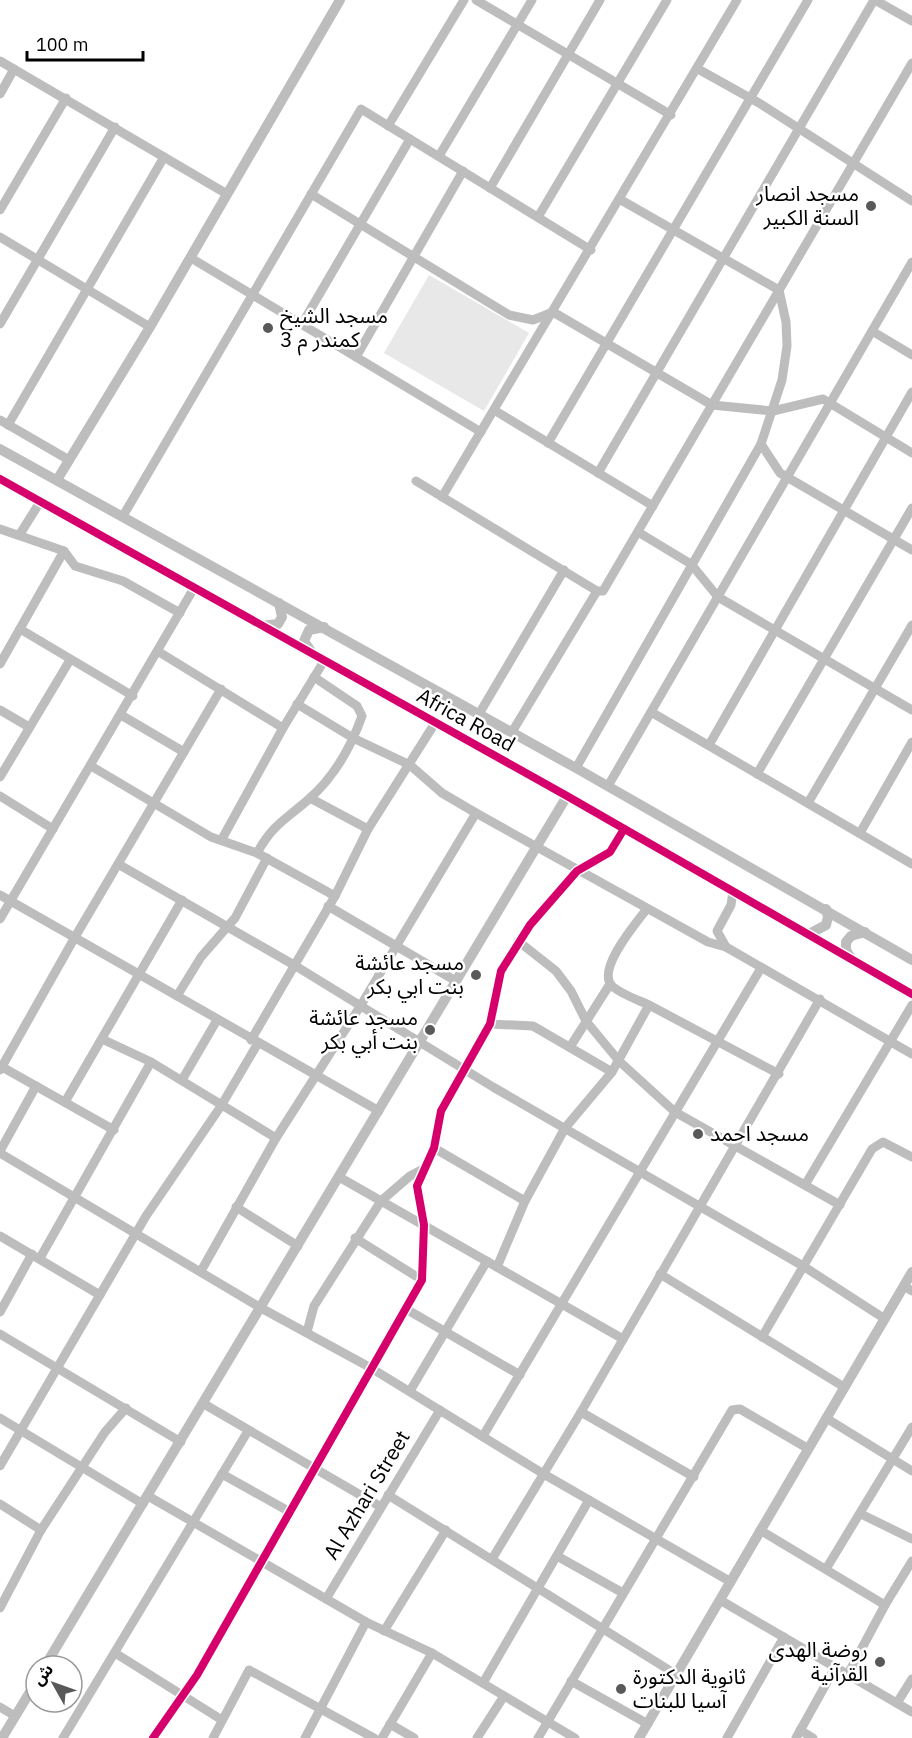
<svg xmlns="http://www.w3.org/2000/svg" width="912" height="1738" font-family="'IBM Plex Sans','Noto Sans Arabic',sans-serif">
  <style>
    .green { fill: #e8e8e8 }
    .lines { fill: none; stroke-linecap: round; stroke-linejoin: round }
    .minor { stroke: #bdbdbd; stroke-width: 9 }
    .tertiary { stroke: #bdbdbd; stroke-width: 10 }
    .cycleway-casing { stroke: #fff; stroke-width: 11 }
    .cycleway { stroke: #d6006c; stroke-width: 8 }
    .poi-dot { fill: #595959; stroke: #fff; stroke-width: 2 }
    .labels { text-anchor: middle; stroke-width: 5; stroke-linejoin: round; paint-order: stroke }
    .poi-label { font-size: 21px; fill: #000; stroke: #fff; text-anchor: end }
    .street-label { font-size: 21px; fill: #000; stroke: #fff }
  </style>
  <rect width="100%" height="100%" fill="#fff"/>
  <polygon class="green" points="429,275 529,333 484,411 384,353"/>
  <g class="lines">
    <g class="minor">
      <polyline points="476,0 671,115"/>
      <polyline points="875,0 912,21"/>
      <polyline points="0,61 227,194"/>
      <polyline points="698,69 759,103 912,201"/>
      <polyline points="0,94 14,69"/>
      <polyline points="388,126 464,0"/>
      <polyline points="439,156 532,0"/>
      <polyline points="490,188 600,0"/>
      <polyline points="311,194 509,315 533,320 553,312 712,405 773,411 823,399 912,453"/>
      <polyline points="0,210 66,98"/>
      <polyline points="538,217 667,0"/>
      <polyline points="0,237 150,327"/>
      <polyline points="191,258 481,432"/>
      <polyline points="0,324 115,127"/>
      <polyline points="302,324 410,139"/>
      <polyline points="872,331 912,355"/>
      <polyline points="356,357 463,171"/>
      <polyline points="494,410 653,506"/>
      <polyline points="0,420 69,460"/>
      <polyline points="8,425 164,157"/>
      <polyline points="548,443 808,0"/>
      <polyline points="761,444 780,473 912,550"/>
      <polyline points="598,473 874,0"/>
      <polyline points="416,481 597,591 603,591 912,63"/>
      <polyline points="442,497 737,0"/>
      <polyline points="123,516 361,109 591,250"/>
      <polyline points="0,529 64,551 75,566 123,581 180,613"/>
      <polyline points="638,532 691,564 718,597 912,710"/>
      <polyline points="20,534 40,502"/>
      <polyline points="20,629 133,696"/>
      <polyline points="159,652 283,728"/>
      <polyline points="0,664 64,551"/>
      <polyline points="297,704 353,738 410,765 442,793 476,813 708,942 726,947 912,1054"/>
      <polyline points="0,710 29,727"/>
      <polyline points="651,712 912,864"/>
      <polyline points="479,714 564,570"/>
      <polyline points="121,715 184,752"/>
      <polyline points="512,732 597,591"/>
      <polyline points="709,745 912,392"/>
      <polyline points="91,766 211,837 257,853 335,896"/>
      <polyline points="576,768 761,444 782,380 787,346 786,322 779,290 621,200"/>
      <polyline points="757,774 912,508"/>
      <polyline points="0,777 70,660"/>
      <polyline points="608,786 912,262"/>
      <polyline points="0,796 53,829"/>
      <polyline points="310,798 368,829"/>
      <polyline points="808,803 912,625"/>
      <polyline points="860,833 912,742"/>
      <polyline points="222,839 283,728 324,661"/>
      <path d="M257,853C273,824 285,820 309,799C334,777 351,747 362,716L357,706L314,677"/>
      <polyline points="118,864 294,965 493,1087 803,1266 885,1319"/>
      <polyline points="0,895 379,1111"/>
      <polyline points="328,906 456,981"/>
      <polyline points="0,919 194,588"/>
      <polyline points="518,941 556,971 571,991 586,1021 619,1061 675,1112 840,1205"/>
      <polyline points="726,947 717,931 731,905 733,891"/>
      <polyline points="177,996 201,957 235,918 267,858"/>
      <polyline points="649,1005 779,1074"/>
      <polyline points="490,1024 533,1026 612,1072"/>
      <polyline points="102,1039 151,1062 276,1138"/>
      <polyline points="251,1040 335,896 368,829 435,723"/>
      <polyline points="570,1047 610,984"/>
      <polyline points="2,1067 114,1130"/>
      <polyline points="0,1070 75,937 221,689"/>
      <polyline points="182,1080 217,1020"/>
      <polyline points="65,1102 182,900"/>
      <polyline points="434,1148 525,1201"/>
      <polyline points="0,1151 36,1086"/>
      <polyline points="0,1153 261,1308 371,1368 542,1473 731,1582"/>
      <polyline points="339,1177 623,1339"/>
      <polyline points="805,1185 912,1005"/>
      <polyline points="236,1207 298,1246"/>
      <polyline points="0,1236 100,1295"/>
      <polyline points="355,1238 422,1280"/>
      <polyline points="40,1258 151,1062"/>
      <path d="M497,1267L525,1201L565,1128L612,1072L649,1005C638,1000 621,994 612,986C596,970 636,923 646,910"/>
      <polyline points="201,1271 276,1138 361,1005 476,813"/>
      <polyline points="660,1274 844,1387"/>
      <polyline points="904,1286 912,1291"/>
      <polyline points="406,1309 520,1375"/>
      <polyline points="0,1312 32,1254"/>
      <polyline points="307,1332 314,1306 381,1201 410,1176 425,1168"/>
      <polyline points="0,1334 181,1442"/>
      <polyline points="762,1337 872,1149 883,1142 912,1157"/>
      <polyline points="410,1391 487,1261"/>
      <polyline points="204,1404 381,1507"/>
      <polyline points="581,1412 694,1477"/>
      <polyline points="0,1418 143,1504"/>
      <polyline points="826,1418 912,1471"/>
      <polyline points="483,1436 761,968"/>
      <polyline points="0,1466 146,1216 221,1106 258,1043"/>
      <polyline points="222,1474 290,1512"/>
      <polyline points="388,1495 677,1675"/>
      <polyline points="148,1496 366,1622 432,1653 575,1738"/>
      <polyline points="0,1504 41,1530"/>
      <polyline points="861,1514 912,1539"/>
      <polyline points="760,1530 885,1605"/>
      <polyline points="557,1556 623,1593"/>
      <polyline points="492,1559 581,1412 820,999"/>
      <polyline points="826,1569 912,1427"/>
      <polyline points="326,1599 440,1410"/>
      <polyline points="720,1600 912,1712"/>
      <polyline points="0,1608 41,1530 105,1432 126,1408"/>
      <polyline points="384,1631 446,1530"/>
      <polyline points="115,1653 222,1720"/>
      <polyline points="848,1674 885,1605 912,1561"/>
      <polyline points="571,1681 648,1724"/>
      <polyline points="483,1683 589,1500"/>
      <polyline points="897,1703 912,1679"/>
      <polyline points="0,1707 15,1716"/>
      <polyline points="390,1724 414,1738"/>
      <polyline points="800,1730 813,1738"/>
      <polyline points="63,1738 248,1431"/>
      <polyline points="153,1738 197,1675 422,1280 424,1225 417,1186 434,1148 441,1111 490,1024 501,971 530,925 577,871 610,852 624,829"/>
      <polyline points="213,1738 249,1670 374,1738"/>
      <polyline points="305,1738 366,1622"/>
      <polyline points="382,1738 432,1653"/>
      <polyline points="477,1738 504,1696"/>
      <polyline points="538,1738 732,1410 740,1409 807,1448"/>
      <polyline points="727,1738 784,1637"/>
      <polyline points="796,1738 836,1666"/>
    </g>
    <g class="tertiary">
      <polyline points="0,449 576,768 912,960"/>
      <polyline points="0,479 567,796 912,994"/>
      <polyline points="57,480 150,327 340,0"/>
      <polyline points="261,626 278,624 282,617 279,603"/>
      <polyline points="312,653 304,641 309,630 324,627"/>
      <polyline points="809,934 826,925 828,917 826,909"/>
      <polyline points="850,957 846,950 846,942 851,936 865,932"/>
      <polyline points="45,1666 567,796"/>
      <polyline points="2,1738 36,1682"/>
      <polyline points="639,1738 912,1272"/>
    </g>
    <g class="cycleway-casing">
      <g id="cycleway">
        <polyline points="0,479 567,796 912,994"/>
        <polyline points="153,1738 197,1675 422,1280 424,1225 417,1186 434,1148 441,1111 490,1024 501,971 530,925 577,871 610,852 624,829"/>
      </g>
    </g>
    <use href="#cycleway" class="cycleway"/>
  </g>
  <g class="poi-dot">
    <circle cx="871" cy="206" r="6"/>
    <circle cx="268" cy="328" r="6"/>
    <circle cx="476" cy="975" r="6"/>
    <circle cx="430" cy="1030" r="6"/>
    <circle cx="698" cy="1134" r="6"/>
    <circle cx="880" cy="1662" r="6"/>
    <circle cx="621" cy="1689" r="6"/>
  </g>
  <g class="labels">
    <g class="poi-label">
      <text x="859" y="201">مسجد انصار<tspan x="859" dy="24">السنة الكبير</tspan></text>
      <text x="280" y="323" text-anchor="start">مسجد الشيخ<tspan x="280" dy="24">كمندر م 3</tspan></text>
      <text x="464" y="970">مسجد عائشة<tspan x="464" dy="24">بنت ابي بكر</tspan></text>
      <text x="418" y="1025">مسجد عائشة<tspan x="418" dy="24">بنت أبي بكر</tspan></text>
      <text x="710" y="1141" text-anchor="start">مسجد احمد</text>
      <text x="868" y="1657">روضة الهدى<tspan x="868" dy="24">القرآنية</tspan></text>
      <text x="633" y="1684" text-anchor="start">ثانوية الدكتورة<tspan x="633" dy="24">آسيا للبنات</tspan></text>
    </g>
    <g class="street-label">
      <text transform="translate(466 720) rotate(29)" y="7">Africa Road</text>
      <text transform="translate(367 1495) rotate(-59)" y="7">Al Azhari Street</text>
    </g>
  </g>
  <g transform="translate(54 1684) rotate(310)"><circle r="28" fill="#ffffff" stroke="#999999" stroke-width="1.5"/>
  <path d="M0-4.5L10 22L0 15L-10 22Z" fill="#595959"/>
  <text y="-9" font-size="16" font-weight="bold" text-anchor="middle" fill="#000000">ش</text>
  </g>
  <path d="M27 51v9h116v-9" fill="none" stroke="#000000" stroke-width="3"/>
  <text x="36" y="51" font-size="18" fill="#000000" stroke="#ffffff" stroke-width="4.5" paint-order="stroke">100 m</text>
</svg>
